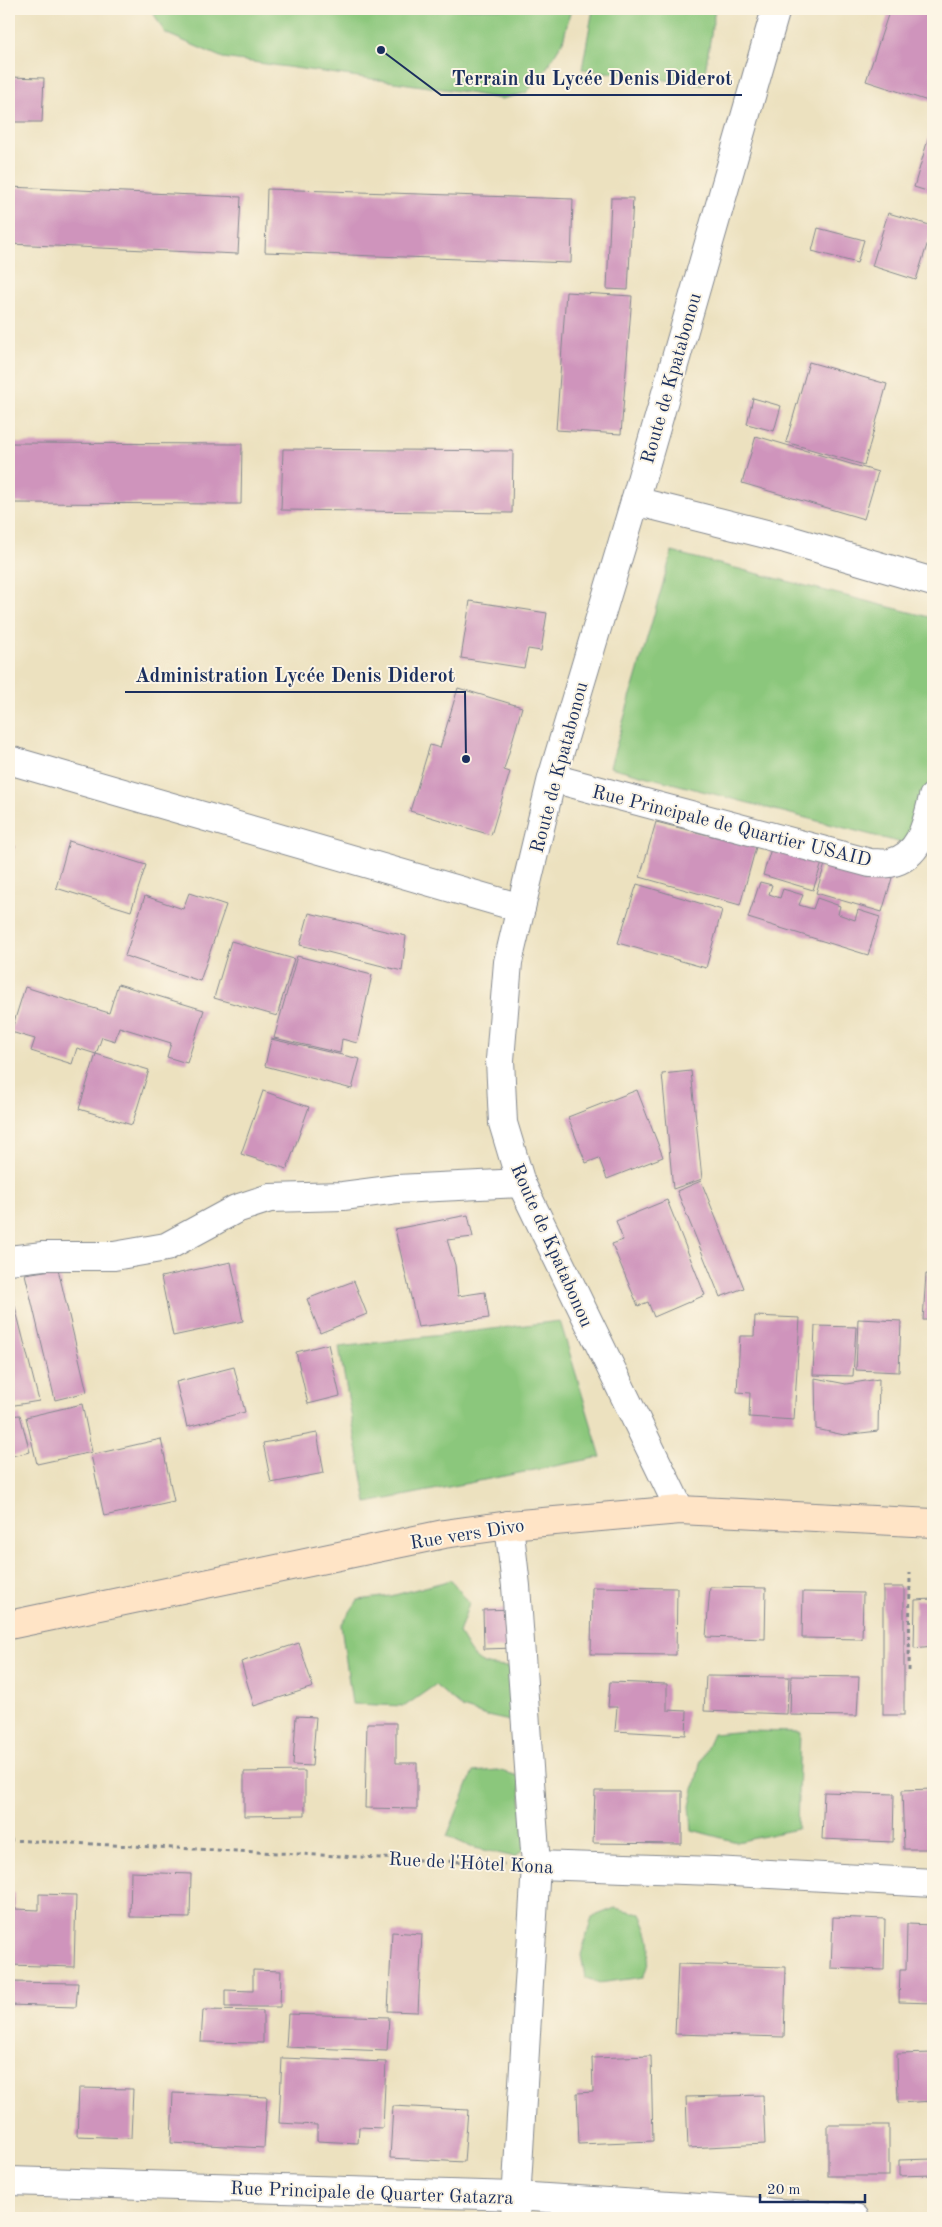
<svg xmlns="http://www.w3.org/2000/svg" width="942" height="2227" font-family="'Old Standard TT',serif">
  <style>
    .green { fill: #8bc77c; stroke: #537b6d }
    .building { fill: #cf94bc }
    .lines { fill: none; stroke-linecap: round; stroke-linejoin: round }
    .minor-casing { stroke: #84888e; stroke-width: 30 }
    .secondary-casing { stroke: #84888e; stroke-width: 30 }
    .path { stroke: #84888e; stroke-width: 3; stroke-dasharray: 4 4; stroke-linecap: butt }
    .minor { stroke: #fff; stroke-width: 28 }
    .secondary { stroke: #ffe4c6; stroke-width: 28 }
    .labels { text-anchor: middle; stroke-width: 4; stroke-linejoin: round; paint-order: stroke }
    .street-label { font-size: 19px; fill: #1b2f5e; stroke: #fcf5e5 }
    .leader { fill: none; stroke: #1b2f5e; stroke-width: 2 }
    .callout-dot { fill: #1b2f5e; stroke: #fcf5e5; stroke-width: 2 }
    .callout-label { font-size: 20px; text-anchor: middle; font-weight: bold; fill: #1b2f5e; stroke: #fcf5e5; stroke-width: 4; stroke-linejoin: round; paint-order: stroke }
  </style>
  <rect width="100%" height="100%" fill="#fcf5e5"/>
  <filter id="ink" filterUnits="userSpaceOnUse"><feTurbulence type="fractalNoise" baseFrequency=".02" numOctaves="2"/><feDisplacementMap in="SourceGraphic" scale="10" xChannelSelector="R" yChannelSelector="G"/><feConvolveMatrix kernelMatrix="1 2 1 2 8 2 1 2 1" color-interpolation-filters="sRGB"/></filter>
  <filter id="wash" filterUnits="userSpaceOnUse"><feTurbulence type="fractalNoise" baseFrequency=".0096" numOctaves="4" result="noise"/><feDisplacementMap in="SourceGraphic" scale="20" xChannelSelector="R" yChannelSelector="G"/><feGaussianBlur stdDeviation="1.12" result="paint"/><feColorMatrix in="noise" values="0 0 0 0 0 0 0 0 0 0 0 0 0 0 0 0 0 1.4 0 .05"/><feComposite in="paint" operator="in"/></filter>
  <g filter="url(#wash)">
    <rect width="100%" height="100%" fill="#ece1bf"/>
    <g class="green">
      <polygon points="151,9 571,9 563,41 543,74 526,93 501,99 458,91 223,58 165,33"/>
      <polygon points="593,9 715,9 703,85 582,69"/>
      <polygon points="672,552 933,618 933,851 610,767"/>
      <polygon points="560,1321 601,1457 367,1503 339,1347"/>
      <path d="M451,1580L469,1603L459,1633C478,1666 478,1666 516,1667L533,1726L487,1716L462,1708L435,1685L405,1706L352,1704L341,1625L358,1600L391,1596Z"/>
      <polygon points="746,1731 800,1732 797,1829 737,1842 692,1830 690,1806 700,1763 713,1734"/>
      <polygon points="497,1770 519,1776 526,1848 515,1857 471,1847 447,1836 473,1772"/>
      <path d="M615,1908L641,1914C653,1939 654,1951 644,1977L599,1983L585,1977L581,1955L592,1917Z"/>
    </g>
    <g id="blocks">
      <g class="building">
        <polygon points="890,9 907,9 933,17 933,94 931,102 866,81"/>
        <polygon points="9,77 44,78 42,122 9,122"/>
        <polygon points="933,122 933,193 914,187"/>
        <polygon points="9,187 241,197 238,254 9,244"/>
        <polygon points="267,189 573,199 571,263 265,252"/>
        <polygon points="611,198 633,198 628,290 607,289"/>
        <polygon points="888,213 933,226 916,280 872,266"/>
        <polygon points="818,228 864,240 857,263 812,251"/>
        <polygon points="566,292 632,296 621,434 556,430"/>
        <polygon points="809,362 887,384 864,465 786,442"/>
        <polygon points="753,398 781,406 774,431 747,424"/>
        <polygon points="756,436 878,472 864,519 742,483"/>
        <polygon points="9,443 242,444 241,504 9,503"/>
        <polygon points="283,449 513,451 512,513 281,510"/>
        <polygon points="470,601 547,613 541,651 528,649 524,668 461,658"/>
        <polygon points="458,688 522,707 504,770 510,772 491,835 410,811 430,745 440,748"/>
        <polygon points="656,822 756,847 740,905 640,877"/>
        <polygon points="69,841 146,865 131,911 56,888"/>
        <polygon points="773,842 824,857 813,890 763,875"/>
        <polygon points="9,844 15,846 9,863"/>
        <polygon points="827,858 892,878 882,912 816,893"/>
        <polygon points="760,882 772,885 769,894 780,898 783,889 803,895 799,905 813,909 817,898 840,906 838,914 855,920 858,910 880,917 868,955 748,918"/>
        <polygon points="637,884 722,910 706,968 618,943"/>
        <polygon points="189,893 226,905 200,981 125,956 145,896 183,909"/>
        <polygon points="309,913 406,936 402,971 300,945"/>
        <polygon points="231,941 294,959 277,1016 214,998"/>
        <polygon points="297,956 372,975 357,1043 342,1039 340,1053 274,1038"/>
        <polygon points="118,984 204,1010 187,1063 167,1057 171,1043 119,1027 115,1041 102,1037 96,1054 77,1048 72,1064 31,1051 35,1039 11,1032 25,987 109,1013"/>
        <polygon points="271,1039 360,1059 352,1089 265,1066"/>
        <polygon points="96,1054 149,1070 132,1125 79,1109"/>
        <polygon points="691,1071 702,1179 673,1189 662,1074"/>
        <polygon points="637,1090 663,1157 607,1179 599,1158 586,1163 568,1117"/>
        <polygon points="263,1091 309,1107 287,1169 241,1154"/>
        <polygon points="701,1181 744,1288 720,1297 677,1191"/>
        <polygon points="667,1200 705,1295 654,1317 648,1302 638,1306 612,1244 623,1240 616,1221"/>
        <polygon points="468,1215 473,1237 447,1240 455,1265 458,1296 485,1292 489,1318 418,1327 395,1229"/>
        <polygon points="231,1262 243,1321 173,1336 161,1277"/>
        <polygon points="58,1269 87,1392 55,1400 25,1274"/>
        <polygon points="926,1274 933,1275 933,1320 923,1320"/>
        <polygon points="354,1281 367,1314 320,1333 307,1299"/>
        <polygon points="9,1283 39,1401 9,1406"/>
        <polygon points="755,1316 800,1318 794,1420 749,1417 750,1393 737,1392 740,1336 754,1336"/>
        <polygon points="858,1319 901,1321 899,1372 856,1370"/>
        <polygon points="815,1326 856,1327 853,1376 813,1375"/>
        <polygon points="328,1344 340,1396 308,1404 296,1352"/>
        <polygon points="234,1367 245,1412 187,1427 176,1382"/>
        <polygon points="815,1378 846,1384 879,1379 878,1431 844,1435 816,1429"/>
        <polygon points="82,1404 92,1452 37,1464 26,1417"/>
        <polygon points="20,1415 30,1452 11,1456 9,1449 9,1416"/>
        <polygon points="317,1433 324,1473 271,1483 263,1443"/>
        <polygon points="161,1439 174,1501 104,1516 91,1455"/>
        <polygon points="592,1587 677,1588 676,1655 591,1654"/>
        <polygon points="710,1587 766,1588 765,1639 706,1637"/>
        <rect x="883" y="1587" width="21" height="128"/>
        <polygon points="803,1592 863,1593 862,1639 802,1638"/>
        <polygon points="933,1599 933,1646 914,1648 915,1600"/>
        <polygon points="515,1609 516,1648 484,1649 483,1610"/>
        <polygon points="299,1643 313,1687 254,1706 241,1662"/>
        <polygon points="706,1676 789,1677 787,1714 704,1711"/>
        <polygon points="791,1676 859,1677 857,1716 790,1715"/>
        <polygon points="610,1682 667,1684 667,1710 687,1711 686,1735 615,1731 617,1707 608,1707"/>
        <polygon points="296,1716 316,1717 312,1766 293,1765"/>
        <polygon points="367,1723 396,1723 396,1763 417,1763 417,1809 365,1808"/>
        <polygon points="305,1771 305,1815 244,1816 244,1772"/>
        <polygon points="933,1789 933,1849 904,1849 902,1790"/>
        <polygon points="595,1791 682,1791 682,1844 593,1843"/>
        <polygon points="824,1792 894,1794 893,1842 822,1839"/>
        <polygon points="131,1872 191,1874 190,1918 130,1917"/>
        <polygon points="9,1893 15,1893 15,1909 39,1910 39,1894 76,1895 74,1967 9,1965"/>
        <polygon points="833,1917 885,1919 884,1970 831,1968"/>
        <polygon points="907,1924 933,1925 933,2003 899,2002 900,1970 906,1970"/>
        <polygon points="392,1932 422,1934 418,2012 388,2011"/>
        <polygon points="678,1964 786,1967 784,2037 675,2034"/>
        <polygon points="253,1970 281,1971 280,2007 225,2007 225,1990 253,1991"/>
        <polygon points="9,1982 78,1983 76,2007 9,2005"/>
        <polygon points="203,2010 263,2011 263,2043 201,2042"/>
        <polygon points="288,2014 389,2017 387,2051 286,2047"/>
        <polygon points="933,2053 933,2101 898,2103 897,2054"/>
        <polygon points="651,2056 653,2141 579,2144 577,2093 593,2092 592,2058"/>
        <polygon points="282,2058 386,2062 383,2128 359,2127 358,2143 317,2141 317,2125 279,2123"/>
        <polygon points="79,2088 133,2089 131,2138 77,2136"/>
        <polygon points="173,2093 267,2097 264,2148 171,2143"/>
        <polygon points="763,2095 765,2144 688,2148 686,2097"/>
        <polygon points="393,2106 468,2110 464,2162 390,2158"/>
        <rect x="828" y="2125" width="61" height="51"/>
        <polygon points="933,2159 933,2175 899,2176 899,2160"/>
      </g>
    </g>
  </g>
  <g filter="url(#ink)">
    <use href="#blocks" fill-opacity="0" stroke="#84888e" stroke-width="1"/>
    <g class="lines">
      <g class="minor-casing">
        <g id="minor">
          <polyline points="635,501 786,539 933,582"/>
          <polyline points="9,760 521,908"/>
          <path d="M552,778L870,863C877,863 884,864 890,863C921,857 927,822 933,797"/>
          <polyline points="9,1260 43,1256 114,1256 166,1247 236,1209 270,1198 343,1196 397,1189 521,1183"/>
          <polyline points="680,1510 521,1183 503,1123 500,1060 508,962 552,778 635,501 776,9"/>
          <polyline points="509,1525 516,1586 536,1865 515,2218"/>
          <polyline points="536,1865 714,1871 933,1883"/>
          <polyline points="9,2181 516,2196 855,2218"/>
        </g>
      </g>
      <g class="secondary-casing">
        <polyline id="secondary" points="9,1625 444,1534 509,1525 680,1510 933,1523"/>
      </g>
      <g class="path">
        <polyline points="909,1671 910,1573"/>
        <polyline points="9,1840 505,1864"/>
      </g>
      <use href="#minor" class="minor"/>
      <use href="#secondary" class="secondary"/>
    </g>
  </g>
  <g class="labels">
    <g class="street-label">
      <text transform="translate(670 378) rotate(-74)" y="7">Route de Kpatabonou</text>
      <text transform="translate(558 767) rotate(-75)" y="7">Route de Kpatabonou</text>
      <text transform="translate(732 825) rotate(14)" y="7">Rue Principale de Quartier USAID</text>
      <text transform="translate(553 1245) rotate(66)" y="7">Route de Kpatabonou</text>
      <text transform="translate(467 1533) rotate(-9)" y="7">Rue vers Divo</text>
      <text transform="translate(471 1862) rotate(3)" y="7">Rue de l'Hôtel Kona</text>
      <text transform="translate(372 2192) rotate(2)" y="7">Rue Principale de Quarter Gatazra</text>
    </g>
  </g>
  <path class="leader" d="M381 50L441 95H742M466 759L465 692H125"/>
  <g class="callout-dot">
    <circle cx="381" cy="50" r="5"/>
    <circle cx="466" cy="759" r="5"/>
  </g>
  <g class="callout-label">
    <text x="592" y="85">Terrain du Lycée Denis Diderot</text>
    <text x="295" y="682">Administration Lycée Denis Diderot</text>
  </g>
  <rect width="942" height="2227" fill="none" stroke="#fcf5e5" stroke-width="30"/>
  <path d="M760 2194v8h105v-8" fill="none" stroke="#1b2f5e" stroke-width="2.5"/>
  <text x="767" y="2194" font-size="15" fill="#1b2f5e" stroke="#fcf5e5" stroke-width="4" paint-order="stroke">20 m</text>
</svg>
